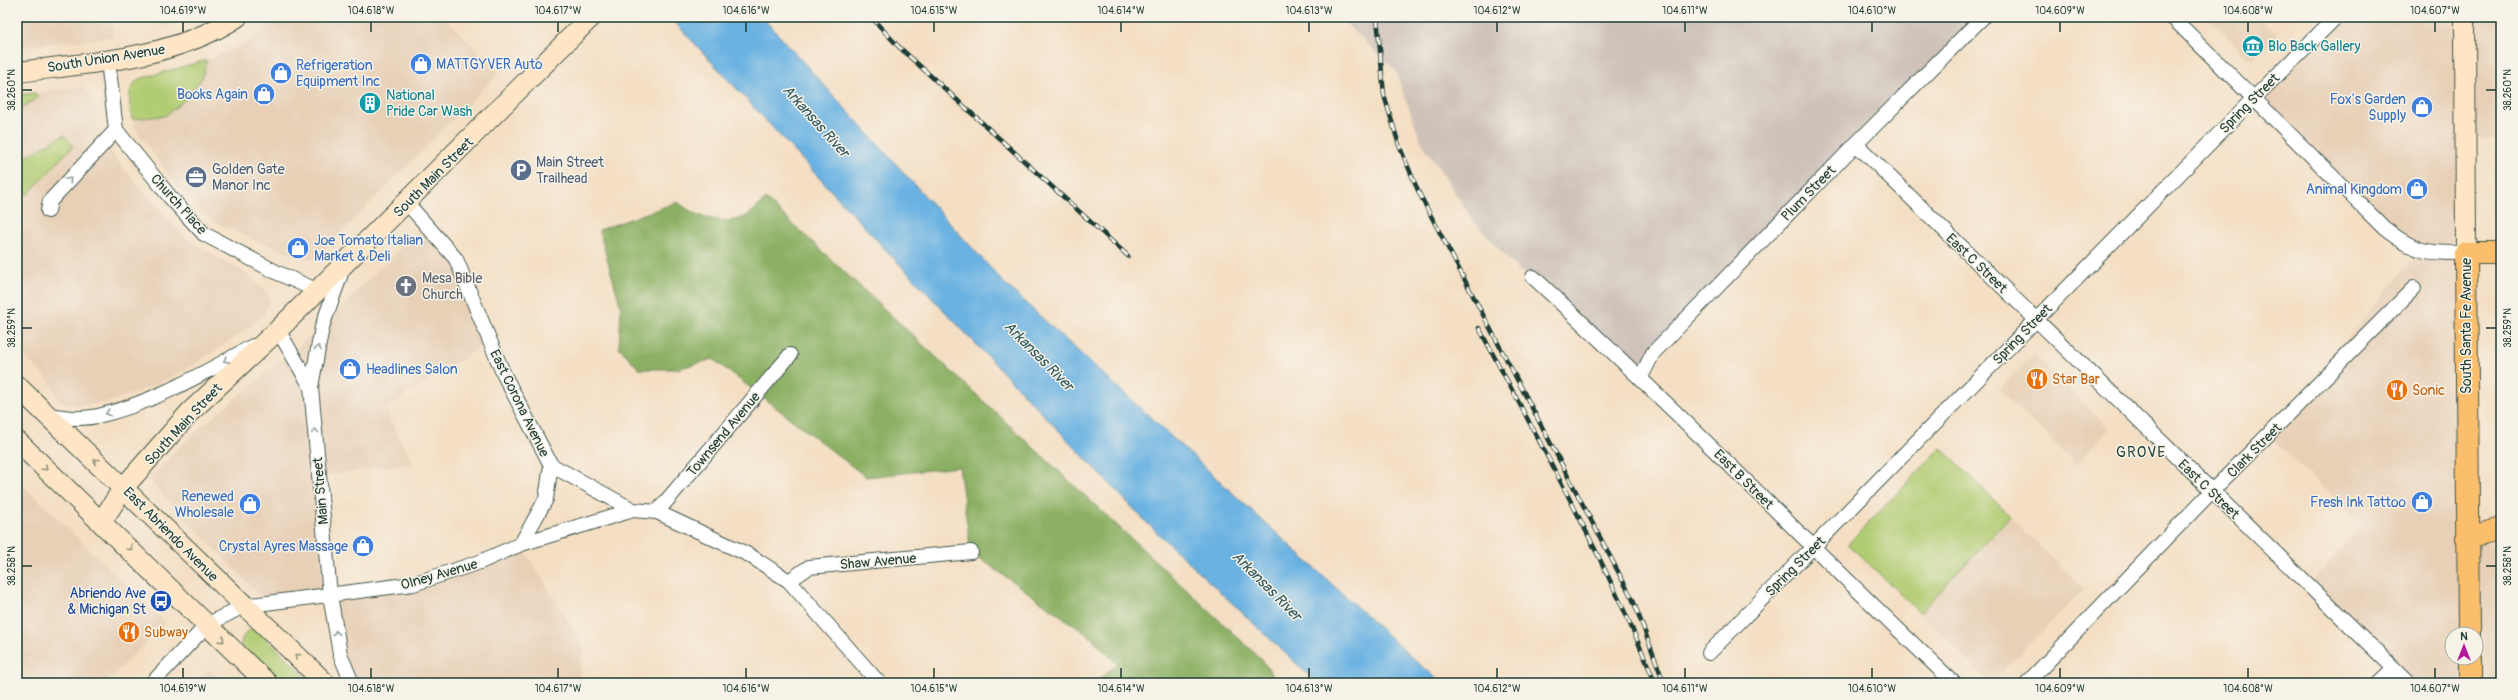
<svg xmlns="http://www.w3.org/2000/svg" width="2518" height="700" font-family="Pangolin,sans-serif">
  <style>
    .built { fill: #e8d0b7; fill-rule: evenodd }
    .industrial { fill: #cec2b9 }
    .green { fill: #b1cc72; stroke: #688453 }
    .forest { fill: #8cb064; stroke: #56764c }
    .water { fill: #6bb2e2; stroke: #45788b }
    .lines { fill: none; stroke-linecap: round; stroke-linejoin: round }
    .street-casing { stroke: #3f554a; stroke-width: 16 }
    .secondary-casing { stroke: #3f554a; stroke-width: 22 }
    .primary-casing { stroke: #3f554a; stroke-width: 24 }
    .highway-casing { stroke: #3f554a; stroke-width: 24 }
    .street { stroke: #fff; stroke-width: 14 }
    .secondary { stroke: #fde5c5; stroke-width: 20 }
    .primary { stroke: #fabe6d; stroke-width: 22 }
    .highway { stroke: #fabe6d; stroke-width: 22 }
    .rail-casing { stroke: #1f3d34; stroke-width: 4.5 }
    .rail { stroke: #f7f3e8; stroke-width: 3; stroke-dasharray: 9; stroke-linecap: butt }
    .oneway { stroke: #8f9e9a }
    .oneway2 { stroke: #8e917c }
    .ticks { fill: none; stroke: #1f3d34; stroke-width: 1.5 }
    .labels { text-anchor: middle; stroke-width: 3; stroke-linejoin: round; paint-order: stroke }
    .culture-label { font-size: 14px; fill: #0d838f; stroke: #f7f3e8; text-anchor: start }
    .street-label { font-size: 14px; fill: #1f3d34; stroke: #f7f3e8 }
    .shop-label { font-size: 14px; fill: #366cbe; stroke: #f7f3e8; text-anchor: end }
    .service-label { font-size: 14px; fill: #4e5e75; stroke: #f7f3e8; text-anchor: start }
    .worship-label { font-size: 14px; fill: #5b616d; stroke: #f7f3e8; text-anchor: start }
    .food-label { font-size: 14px; fill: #c56008; stroke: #f7f3e8; text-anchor: start }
    .transit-label { font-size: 14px; fill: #164399; stroke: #f7f3e8; text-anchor: end }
    .water-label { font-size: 15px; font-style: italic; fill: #325a60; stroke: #f7f3e8 }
    .neighbourhood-label { font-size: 15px; letter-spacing: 1px; fill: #1f3d34; stroke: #f7f3e8 }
    .neatline { fill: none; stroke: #1f3d34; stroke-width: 1.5 }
    .ticks-label { font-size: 10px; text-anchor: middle; fill: #1f3d34 }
  </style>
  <rect width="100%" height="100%" fill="#f7f3e8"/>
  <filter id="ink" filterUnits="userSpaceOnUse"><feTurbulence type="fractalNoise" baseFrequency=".025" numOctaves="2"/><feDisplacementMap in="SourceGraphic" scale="8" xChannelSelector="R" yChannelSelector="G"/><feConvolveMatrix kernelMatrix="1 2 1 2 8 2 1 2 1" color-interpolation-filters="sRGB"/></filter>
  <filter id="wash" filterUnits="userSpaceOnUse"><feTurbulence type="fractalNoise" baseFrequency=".012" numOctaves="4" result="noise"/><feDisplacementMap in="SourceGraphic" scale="16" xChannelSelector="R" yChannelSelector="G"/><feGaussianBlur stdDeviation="0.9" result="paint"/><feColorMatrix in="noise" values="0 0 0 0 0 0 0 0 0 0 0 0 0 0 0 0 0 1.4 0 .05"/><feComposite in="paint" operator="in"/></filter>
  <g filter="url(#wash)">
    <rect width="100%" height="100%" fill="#f4dfc4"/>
    <g class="built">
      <polygon points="17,17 110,17 114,37 17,47"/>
      <polygon points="157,17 185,17 164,27"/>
      <polygon points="276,17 444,17 499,73 315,259 299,257 258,241 215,222 202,212 177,186 140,136 132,119 150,119 165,116 188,97 202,78 207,60 246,43"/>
      <polygon points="2207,17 2259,17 2278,35 2251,61"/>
      <path d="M2336,17H2501V139H2465L2467,538L2501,545V683H2409L2309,585L2362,525L2269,436L2419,251L2408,246L2253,99ZM2452,634H2476V658H2452Z"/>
      <polygon points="82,87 93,97 97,125 116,159 167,219 192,242 247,274 268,294 270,301 264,315 242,333 190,367 158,384 110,402 81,406 64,403 58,399 49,380 17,349 17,94"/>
      <polygon points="427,226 456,259 489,341 385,409 412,463 319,477 330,595 384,588 521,544 584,647 577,683 352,683 330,596 267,603 148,479 193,434 322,327 413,235"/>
      <polygon points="2034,354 2110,429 2076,464 1999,390"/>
      <polygon points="17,479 165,623 106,683 28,683 17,673"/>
      <polygon points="2010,516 2084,589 1991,683 1920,613"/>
      <polygon points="210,669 224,683 195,683"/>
    </g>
    <polygon class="industrial" points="1339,17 1983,17 1653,353 1641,377 1533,277 1518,270 1473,220 1421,141 1395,70"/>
    <g class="green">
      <path d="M207,60L202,78L188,97L165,116L132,119C130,103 125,90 139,79Z"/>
      <polygon points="35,93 38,98 17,110 17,95"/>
      <polygon points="64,135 73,146 27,195 17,177 17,162"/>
      <polygon points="1941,448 2010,516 1920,613 1848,544"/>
      <path d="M256,629L312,683H278L241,647C240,638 247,628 256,629Z"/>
    </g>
    <path class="forest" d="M766,199L1263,661L1278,683H1095L1117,664L1092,638L971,552L959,467L866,477L713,359L677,369H639L619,347L621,308L599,230L678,202C695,217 723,226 745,217C752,213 760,204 766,199Z"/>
    <polygon class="water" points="670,17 762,17 1006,285 1419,664 1443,683 1317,683 1151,527 885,249"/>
  </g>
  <g filter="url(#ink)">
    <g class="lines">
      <g class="street-casing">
        <g id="street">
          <path d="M2172,17L2384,228C2415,253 2427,253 2466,253"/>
          <polyline points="108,61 116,130 170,197 204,234 278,273 318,291"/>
          <polyline points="1856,144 2409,683"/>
          <polyline points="407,203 456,259 504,375 551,465 633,510 657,512 749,555 789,581 879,683"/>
          <polyline points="48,211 50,201 116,130"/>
          <polyline points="343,268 322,327 311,387 330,595 340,654 352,683"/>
          <path d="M1533,277C1676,409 1812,548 1954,683"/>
          <polyline points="278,330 311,387"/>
          <polyline points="1641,377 1653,353 1856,144 1983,17"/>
          <path d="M46,415C63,417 81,420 98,416C154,403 203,373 253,346"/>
          <polyline points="657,512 790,355"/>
          <polyline points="521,544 633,510"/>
          <polyline points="789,581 809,567 971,552"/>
          <polyline points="1709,653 2253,99 2336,17"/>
          <polyline points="152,683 207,625 243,606 413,584 480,562 521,544 546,499 551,465"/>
          <polyline points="2027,683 2212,491 2414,288"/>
          <polyline points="2379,683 2394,669"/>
        </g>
      </g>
      <g class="secondary-casing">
        <g id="secondary">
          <polyline points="2465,17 2466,253"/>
          <path d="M17,72C91,63 173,59 237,17"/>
          <polyline points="17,386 325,683"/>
          <polyline points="17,441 267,683"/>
          <polyline points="102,521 124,487 190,412 278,330 591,17"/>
        </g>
      </g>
      <g class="primary-casing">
        <g id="primary">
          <polyline points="2469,634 2466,253 2501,253"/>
          <polyline points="2470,658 2470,683"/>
        </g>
      </g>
      <g class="highway-casing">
        <polyline id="highway" points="2467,538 2501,529"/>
      </g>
      <use href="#street" class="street"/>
      <use href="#secondary" class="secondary"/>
      <use href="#primary" class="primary"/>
      <use href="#highway" class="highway"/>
      <g class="rail-casing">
        <g id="rail">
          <polyline points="871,17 898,46 1128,256"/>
          <polyline points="1377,17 1384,95 1399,145 1419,193 1633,600 1664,683"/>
          <path d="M1479,328C1541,445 1606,560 1655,683"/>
        </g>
      </g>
      <use href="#rail" class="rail"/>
    </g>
    <defs><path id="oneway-chevron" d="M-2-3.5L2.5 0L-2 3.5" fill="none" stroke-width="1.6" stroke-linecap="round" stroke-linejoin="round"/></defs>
    <g class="oneway">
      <use href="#oneway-chevron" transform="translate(69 180) rotate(-47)"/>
      <use href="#oneway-chevron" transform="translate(318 348) rotate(-80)"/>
      <use href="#oneway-chevron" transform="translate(226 360) rotate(152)"/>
      <use href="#oneway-chevron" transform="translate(108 413) rotate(162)"/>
      <use href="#oneway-chevron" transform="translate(315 431) rotate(-95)"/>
      <use href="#oneway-chevron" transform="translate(336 633) rotate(-100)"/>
    </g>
    <g class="oneway2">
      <use href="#oneway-chevron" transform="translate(96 461) rotate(-137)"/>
      <use href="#oneway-chevron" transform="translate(45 468) rotate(43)"/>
      <use href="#oneway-chevron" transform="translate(130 548) rotate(45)"/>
      <use href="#oneway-chevron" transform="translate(222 640) rotate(44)"/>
      <use href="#oneway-chevron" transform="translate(297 656) rotate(-137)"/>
    </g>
  </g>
  <path class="ticks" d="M183,22V32M371,22V32M558,22V32M746,22V32M934,22V32M1121,22V32M1309,22V32M1497,22V32M1685,22V32M1872,22V32M2060,22V32M2248,22V32M2435,22V32M22,90H32M2486,90H2496M22,328H32M2486,328H2496M22,566H32M2486,566H2496M183,668V678M371,668V678M558,668V678M746,668V678M934,668V678M1121,668V678M1309,668V678M1497,668V678M1685,668V678M1872,668V678M2060,668V678M2248,668V678M2435,668V678"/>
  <defs>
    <g id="museum-disc" transform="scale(1.15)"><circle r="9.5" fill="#0f9aa8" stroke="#f7f3e8"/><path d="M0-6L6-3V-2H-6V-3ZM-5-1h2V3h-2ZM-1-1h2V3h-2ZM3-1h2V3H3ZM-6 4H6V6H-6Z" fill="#fff"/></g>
    <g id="shop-disc" transform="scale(1.15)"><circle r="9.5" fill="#3f7fe0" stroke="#f7f3e8"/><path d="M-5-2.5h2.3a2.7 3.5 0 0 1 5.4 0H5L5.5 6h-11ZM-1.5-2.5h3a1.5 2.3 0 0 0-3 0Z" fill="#fff"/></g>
    <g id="building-disc" transform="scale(1.15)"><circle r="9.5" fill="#0f9aa8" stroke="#f7f3e8"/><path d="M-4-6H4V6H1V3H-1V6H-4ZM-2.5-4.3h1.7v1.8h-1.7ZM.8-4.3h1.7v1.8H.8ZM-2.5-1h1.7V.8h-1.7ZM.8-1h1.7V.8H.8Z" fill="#fff"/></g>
    <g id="parking-disc" transform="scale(1.15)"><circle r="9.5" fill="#5c6f8a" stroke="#f7f3e8"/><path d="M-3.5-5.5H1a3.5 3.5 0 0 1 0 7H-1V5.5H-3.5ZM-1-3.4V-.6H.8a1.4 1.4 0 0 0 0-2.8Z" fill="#fff"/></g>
    <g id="office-disc" transform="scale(1.15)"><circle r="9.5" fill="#5c6f8a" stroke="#f7f3e8"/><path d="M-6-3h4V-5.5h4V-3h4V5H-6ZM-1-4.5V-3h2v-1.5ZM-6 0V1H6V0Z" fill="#fff"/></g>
    <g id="church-disc" transform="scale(1.15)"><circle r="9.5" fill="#6b7280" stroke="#f7f3e8"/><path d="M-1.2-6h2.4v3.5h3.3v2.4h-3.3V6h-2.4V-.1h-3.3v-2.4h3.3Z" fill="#fff"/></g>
    <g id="restaurant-disc" transform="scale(1.15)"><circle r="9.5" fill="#e8710a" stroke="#f7f3e8"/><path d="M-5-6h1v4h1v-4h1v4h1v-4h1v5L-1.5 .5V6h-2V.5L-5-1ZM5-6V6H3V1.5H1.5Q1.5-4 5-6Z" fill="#fff"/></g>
    <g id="bus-disc" transform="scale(1.15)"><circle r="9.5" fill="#1a4fb4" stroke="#f7f3e8"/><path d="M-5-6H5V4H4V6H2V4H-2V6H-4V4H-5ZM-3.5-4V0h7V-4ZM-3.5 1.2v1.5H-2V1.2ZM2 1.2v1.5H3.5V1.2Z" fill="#fff"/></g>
  </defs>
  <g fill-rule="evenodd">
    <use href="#museum-disc" x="2253" y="46"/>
    <use href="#shop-disc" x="421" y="64"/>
    <use href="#shop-disc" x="281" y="73"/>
    <use href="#shop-disc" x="264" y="94"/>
    <use href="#building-disc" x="370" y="103"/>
    <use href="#shop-disc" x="2422" y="107"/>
    <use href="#parking-disc" x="521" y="170"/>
    <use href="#office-disc" x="196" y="177"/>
    <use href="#shop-disc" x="2417" y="189"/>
    <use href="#shop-disc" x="298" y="248"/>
    <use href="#church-disc" x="406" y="286"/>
    <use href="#shop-disc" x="350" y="369"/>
    <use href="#restaurant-disc" x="2037" y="379"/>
    <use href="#restaurant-disc" x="2397" y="390"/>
    <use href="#shop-disc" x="2422" y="502"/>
    <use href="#shop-disc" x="250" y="504"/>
    <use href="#shop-disc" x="363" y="546"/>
    <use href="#bus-disc" x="161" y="601"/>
    <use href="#restaurant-disc" x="129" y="632"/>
  </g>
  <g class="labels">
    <g class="culture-label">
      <text x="2268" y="51">Blo Back Gallery</text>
      <text x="386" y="100">National<tspan x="386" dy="16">Pride Car Wash</tspan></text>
    </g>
    <g class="street-label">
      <text transform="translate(106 58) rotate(-9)" y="5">South Union Avenue</text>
      <text transform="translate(2249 103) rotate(-45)" y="5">Spring Street</text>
      <text transform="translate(433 177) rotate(-45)" y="5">South Main Street</text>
      <text transform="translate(1808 193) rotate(-46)" y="5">Plum Street</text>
      <text transform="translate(179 204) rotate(48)" y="5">Church Place</text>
      <text transform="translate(1977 263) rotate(44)" y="5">East C Street</text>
      <text transform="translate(2466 326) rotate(-90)" y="5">South Santa Fe Avenue</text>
      <text transform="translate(2022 334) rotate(-46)" y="5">Spring Street</text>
      <text transform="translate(520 403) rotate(64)" y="5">East Corona Avenue</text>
      <text transform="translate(183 424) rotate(-47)" y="5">South Main Street</text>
      <text transform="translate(723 434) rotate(-50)" y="5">Townsend Avenue</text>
      <text transform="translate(2254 450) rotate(-45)" y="5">Clark Street</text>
      <text transform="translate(1744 479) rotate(45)" y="5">East B Street</text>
      <text transform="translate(2209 489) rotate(44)" y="5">East C Street</text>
      <text transform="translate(320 491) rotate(-95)" y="5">Main Street</text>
      <text transform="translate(171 534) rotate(45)" y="5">East Abriendo Avenue</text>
      <text transform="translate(878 561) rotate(-5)" y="5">Shaw Avenue</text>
      <text transform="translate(1795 566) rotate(-45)" y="5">Spring Street</text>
      <text transform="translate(439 574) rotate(-16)" y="5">Olney Avenue</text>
    </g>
    <g class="shop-label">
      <text x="436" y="69" text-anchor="start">MATTGYVER Auto</text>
      <text x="296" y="70" text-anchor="start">Refrigeration<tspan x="296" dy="16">Equipment Inc</tspan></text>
      <text x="248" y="99">Books Again</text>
      <text x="2406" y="104">Fox's Garden<tspan x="2406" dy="16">Supply</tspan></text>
      <text x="2402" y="194">Animal Kingdom</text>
      <text x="314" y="245" text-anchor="start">Joe Tomato Italian<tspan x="314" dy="16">Market &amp; Deli</tspan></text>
      <text x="366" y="374" text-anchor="start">Headlines Salon</text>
      <text x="234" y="501">Renewed<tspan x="234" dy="16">Wholesale</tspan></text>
      <text x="2406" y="507">Fresh Ink Tattoo</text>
      <text x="348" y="551">Crystal Ayres Massage</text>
    </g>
    <g class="service-label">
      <text x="536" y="167">Main Street<tspan x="536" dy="16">Trailhead</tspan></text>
      <text x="212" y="174">Golden Gate<tspan x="212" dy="16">Manor Inc</tspan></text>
    </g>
    <g class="worship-label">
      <text x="422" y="283">Mesa Bible<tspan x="422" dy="16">Church</tspan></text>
    </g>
    <g class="food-label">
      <text x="2052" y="384">Star Bar</text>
      <text x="2412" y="395">Sonic</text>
      <text x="144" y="637">Subway</text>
    </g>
    <g class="transit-label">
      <text x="146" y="598">Abriendo Ave<tspan x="146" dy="16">&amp; Michigan St</tspan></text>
    </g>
    <g class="water-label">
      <text transform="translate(816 121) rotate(48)" y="5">Arkansas River</text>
      <text transform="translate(1039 356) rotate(45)" y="5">Arkansas River</text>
      <text transform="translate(1267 586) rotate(45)" y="5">Arkansas River</text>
    </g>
    <g class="neighbourhood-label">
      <text x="2141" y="457">GROVE</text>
    </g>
  </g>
  <rect width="2518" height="700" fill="none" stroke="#f7f3e8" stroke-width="44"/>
  <g transform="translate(2464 646)"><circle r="19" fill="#f7f3e8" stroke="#a1aaa0"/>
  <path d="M0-3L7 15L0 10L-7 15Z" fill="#b5179e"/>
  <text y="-6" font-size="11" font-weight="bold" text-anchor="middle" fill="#1f3d34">N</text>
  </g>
  <rect x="22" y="22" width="2474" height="656" class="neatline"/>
  <g class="ticks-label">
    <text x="183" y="14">104.619°W</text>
    <text x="371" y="14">104.618°W</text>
    <text x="558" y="14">104.617°W</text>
    <text x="746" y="14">104.616°W</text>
    <text x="934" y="14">104.615°W</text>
    <text x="1121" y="14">104.614°W</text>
    <text x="1309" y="14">104.613°W</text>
    <text x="1497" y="14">104.612°W</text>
    <text x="1685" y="14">104.611°W</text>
    <text x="1872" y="14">104.610°W</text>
    <text x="2060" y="14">104.609°W</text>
    <text x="2248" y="14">104.608°W</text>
    <text x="2435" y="14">104.607°W</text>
    <text transform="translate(11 90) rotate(-90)" y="4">38.260°N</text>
    <text transform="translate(2507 90) rotate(-90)" y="4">38.260°N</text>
    <text transform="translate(11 328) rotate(-90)" y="4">38.259°N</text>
    <text transform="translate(2507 328) rotate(-90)" y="4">38.259°N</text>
    <text transform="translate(11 566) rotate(-90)" y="4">38.258°N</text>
    <text transform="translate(2507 566) rotate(-90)" y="4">38.258°N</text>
    <text x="183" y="692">104.619°W</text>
    <text x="371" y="692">104.618°W</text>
    <text x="558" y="692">104.617°W</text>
    <text x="746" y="692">104.616°W</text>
    <text x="934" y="692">104.615°W</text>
    <text x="1121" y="692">104.614°W</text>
    <text x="1309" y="692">104.613°W</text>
    <text x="1497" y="692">104.612°W</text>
    <text x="1685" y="692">104.611°W</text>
    <text x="1872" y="692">104.610°W</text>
    <text x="2060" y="692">104.609°W</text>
    <text x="2248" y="692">104.608°W</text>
    <text x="2435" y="692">104.607°W</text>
  </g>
</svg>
